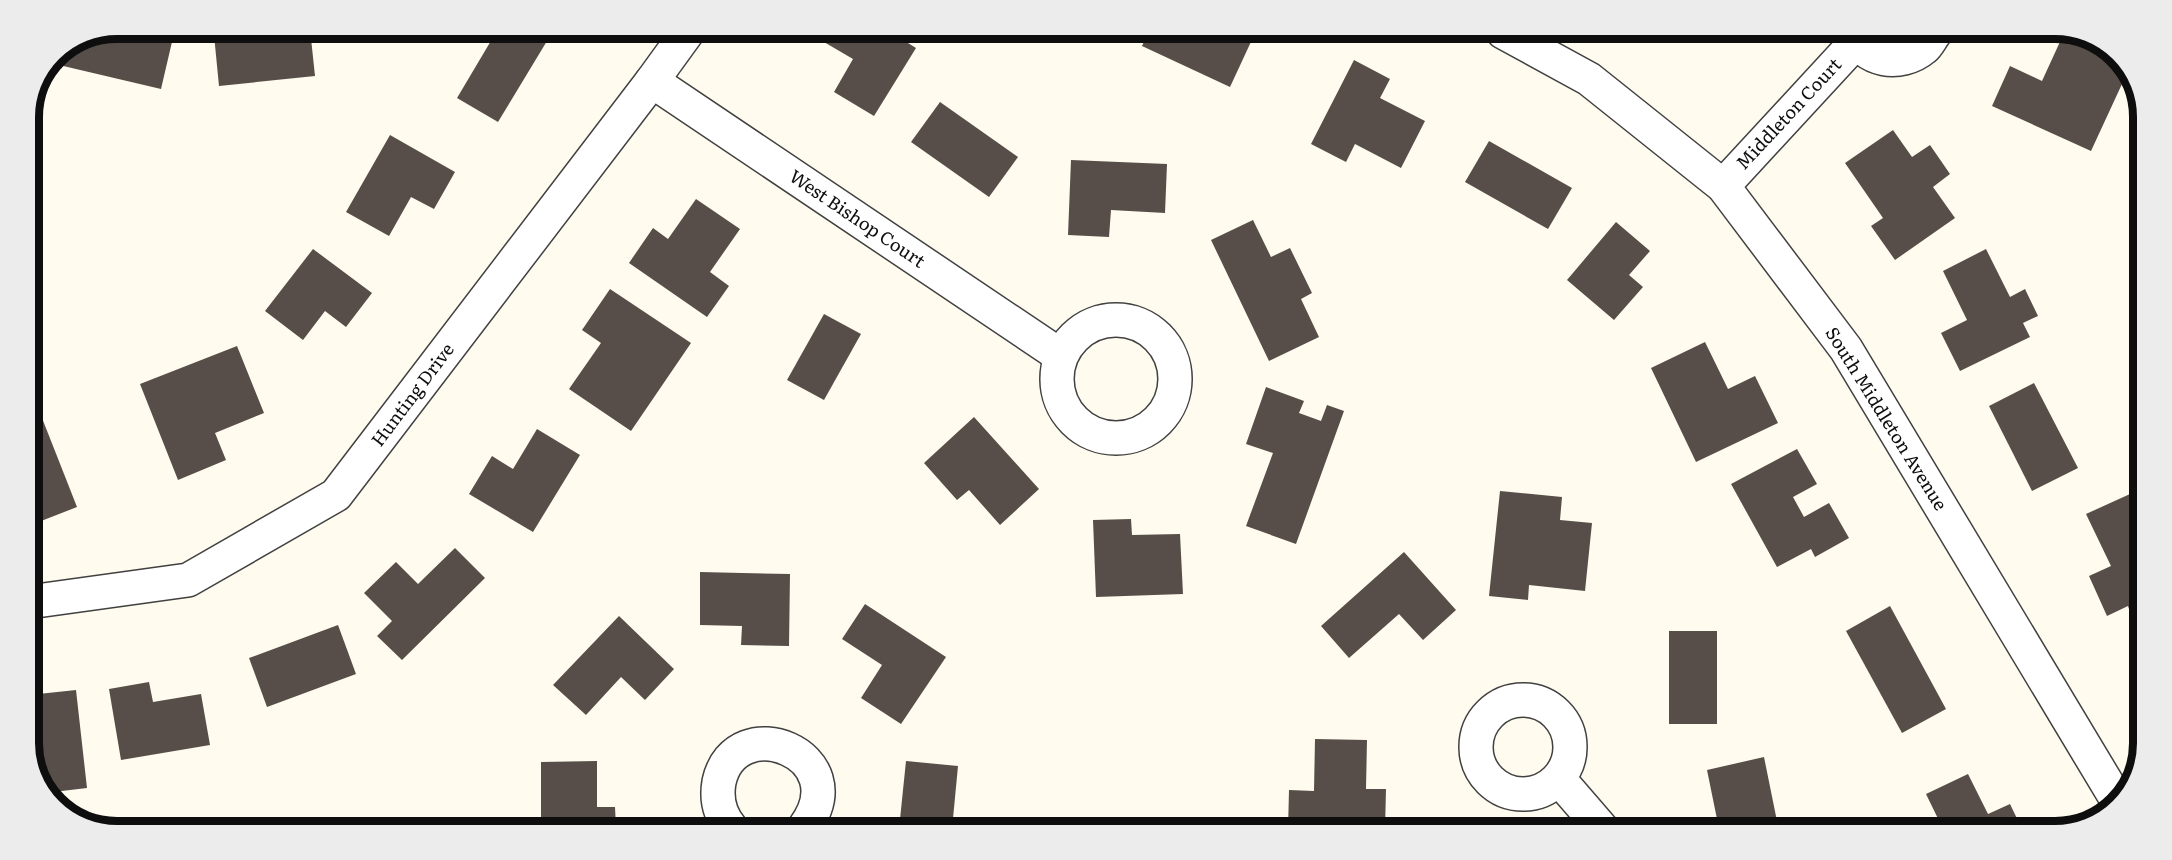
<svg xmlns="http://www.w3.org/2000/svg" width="2172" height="860" font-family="Literata,serif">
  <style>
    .building { fill: #574e49 }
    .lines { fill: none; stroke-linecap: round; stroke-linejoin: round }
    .minor-casing { stroke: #414141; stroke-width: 36 }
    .minor { stroke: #fff; stroke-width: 33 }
    .labels { text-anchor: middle; stroke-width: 6; stroke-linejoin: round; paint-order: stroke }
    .street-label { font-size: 18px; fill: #0e0e0e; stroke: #fff }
    .rim { fill: none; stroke: #0e0e0e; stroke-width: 8 }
  </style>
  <rect width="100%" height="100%" fill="#fffbee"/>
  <g class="building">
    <polygon points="117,29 130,30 130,29 175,29 161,89 59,65 62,51"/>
    <polygon points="268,29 310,29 315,76 219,86 214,35"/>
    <polygon points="498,29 528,30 547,41 498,122 457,98"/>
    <polygon points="815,30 887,30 916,48 874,116 834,92 853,59 812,35"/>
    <polygon points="1149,31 1256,31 1230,87 1142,46"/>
    <polygon points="2064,33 2084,33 2125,63 2128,71 2091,151 1992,106 2010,66 2042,81"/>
    <polygon points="1354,60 1390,79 1380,98 1425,121 1401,168 1355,144 1346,162 1311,144"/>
    <polygon points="940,102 1018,157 989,197 911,142"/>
    <polygon points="1893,130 1912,157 1930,145 1950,174 1933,187 1955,218 1895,260 1871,226 1883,218 1845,163"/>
    <polygon points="390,135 455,172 434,209 411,197 389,236 346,212"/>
    <polygon points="1489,141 1572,188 1548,229 1465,182"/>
    <polygon points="1071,160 1167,164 1165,213 1111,210 1109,237 1068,235"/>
    <polygon points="696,199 740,229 710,272 729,286 707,317 629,263 653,228 668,239"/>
    <polygon points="1253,220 1271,257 1290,248 1312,293 1301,299 1319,337 1269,361 1211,240"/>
    <polygon points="1616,222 1650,251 1629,275 1643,287 1614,320 1567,280"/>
    <polygon points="313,249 372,293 346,327 325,311 303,340 265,311"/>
    <polygon points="1986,249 2010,297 2025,289 2038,316 2023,323 2030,337 1960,371 1941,333 1967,320 1943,271"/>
    <polygon points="610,289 691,343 631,431 569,389 601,343 582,330"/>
    <polygon points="824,314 861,334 824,400 787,380"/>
    <polygon points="1705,342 1728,389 1755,376 1778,423 1696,462 1651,368"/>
    <polygon points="237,346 264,413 215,433 226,460 178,480 140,384"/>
    <polygon points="29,360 39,386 29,390"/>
    <polygon points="2034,383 2078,468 2032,491 1989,406"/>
    <polygon points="1266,387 1304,401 1299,413 1321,421 1327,405 1344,411 1296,544 1246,526 1273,453 1246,444"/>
    <polygon points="974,417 1039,489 1000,525 969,490 957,500 924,463"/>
    <polygon points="42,418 77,507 36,523 29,506 29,423"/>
    <polygon points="537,429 580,455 533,532 469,494 492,456 513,469"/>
    <polygon points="1797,449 1817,484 1793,497 1804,517 1829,503 1849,538 1815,557 1811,549 1777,567 1731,484"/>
    <polygon points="1500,491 1562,497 1560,520 1592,523 1585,591 1529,585 1528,600 1489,596"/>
    <polygon points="2130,494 2140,516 2140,608 2130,612 2128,606 2107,616 2089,576 2111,566 2086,514"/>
    <polygon points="1131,519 1132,535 1180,534 1183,594 1096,597 1093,520"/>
    <polygon points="455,548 485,578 402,660 377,636 392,621 364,593 396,562 418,584"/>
    <polygon points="1404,552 1456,610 1423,640 1399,614 1349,658 1321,626"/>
    <polygon points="700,572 790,574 789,646 741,645 742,626 700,625"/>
    <polygon points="865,604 946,657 901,724 861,698 882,665 842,639"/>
    <polygon points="1890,606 1946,709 1902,733 1846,631"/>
    <polygon points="619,616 674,669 645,700 621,677 586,715 553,685"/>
    <polygon points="338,625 356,674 267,707 249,658"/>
    <rect x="1669" y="631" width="48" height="93"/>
    <polygon points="149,682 153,702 201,694 210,745 121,760 109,689"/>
    <polygon points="76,690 87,788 45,793 29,749 29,736 33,736 29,695"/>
    <polygon points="1315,739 1367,740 1366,789 1386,789 1385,830 1288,830 1289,790 1314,791"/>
    <polygon points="1764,757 1779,831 1705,831 1703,822 1717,819 1707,770"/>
    <polygon points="597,761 597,807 615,807 616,828 541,828 541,762"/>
    <polygon points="906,761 958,766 952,829 899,829"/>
    <polygon points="1968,774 1988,814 2010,804 2023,831 1944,831 1926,794"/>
  </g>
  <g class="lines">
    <g class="minor-casing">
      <g id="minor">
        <polyline points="1503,32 1589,79 1723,186 1846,349 2117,800"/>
        <path d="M1852,33C1864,61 1900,68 1924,48C1928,45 1931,38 1935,33"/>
        <polyline points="652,81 1061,356"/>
        <polyline points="1723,186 1856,42"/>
        <circle cx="1116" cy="379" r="59"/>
        <polyline points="29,602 188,580 336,495 652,81 689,30"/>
        <circle cx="1523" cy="747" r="47"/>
        <polyline points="1559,779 1603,830"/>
        <path d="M731,828C719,814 716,799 719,782C735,707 859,754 804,828"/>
      </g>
    </g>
    <use href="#minor" class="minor"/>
  </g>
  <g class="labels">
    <g class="street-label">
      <text transform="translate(1789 114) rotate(-47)" y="6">Middleton Court</text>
      <text transform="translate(857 219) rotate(34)" y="6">West Bishop Court</text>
      <text transform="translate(413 395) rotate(-53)" y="6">Hunting Drive</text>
      <text transform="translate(1886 419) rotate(58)" y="6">South Middleton Avenue</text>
    </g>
  </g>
  <path d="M0 0H2172V860H0ZM117 39H2055A78 78 0 0 1 2133 117V743A78 78 0 0 1 2055 821H117A78 78 0 0 1 39 743V117A78 78 0 0 1 117 39Z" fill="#ececec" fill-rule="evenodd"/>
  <path class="rim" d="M117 39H2055A78 78 0 0 1 2133 117V743A78 78 0 0 1 2055 821H117A78 78 0 0 1 39 743V117A78 78 0 0 1 117 39Z"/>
</svg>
